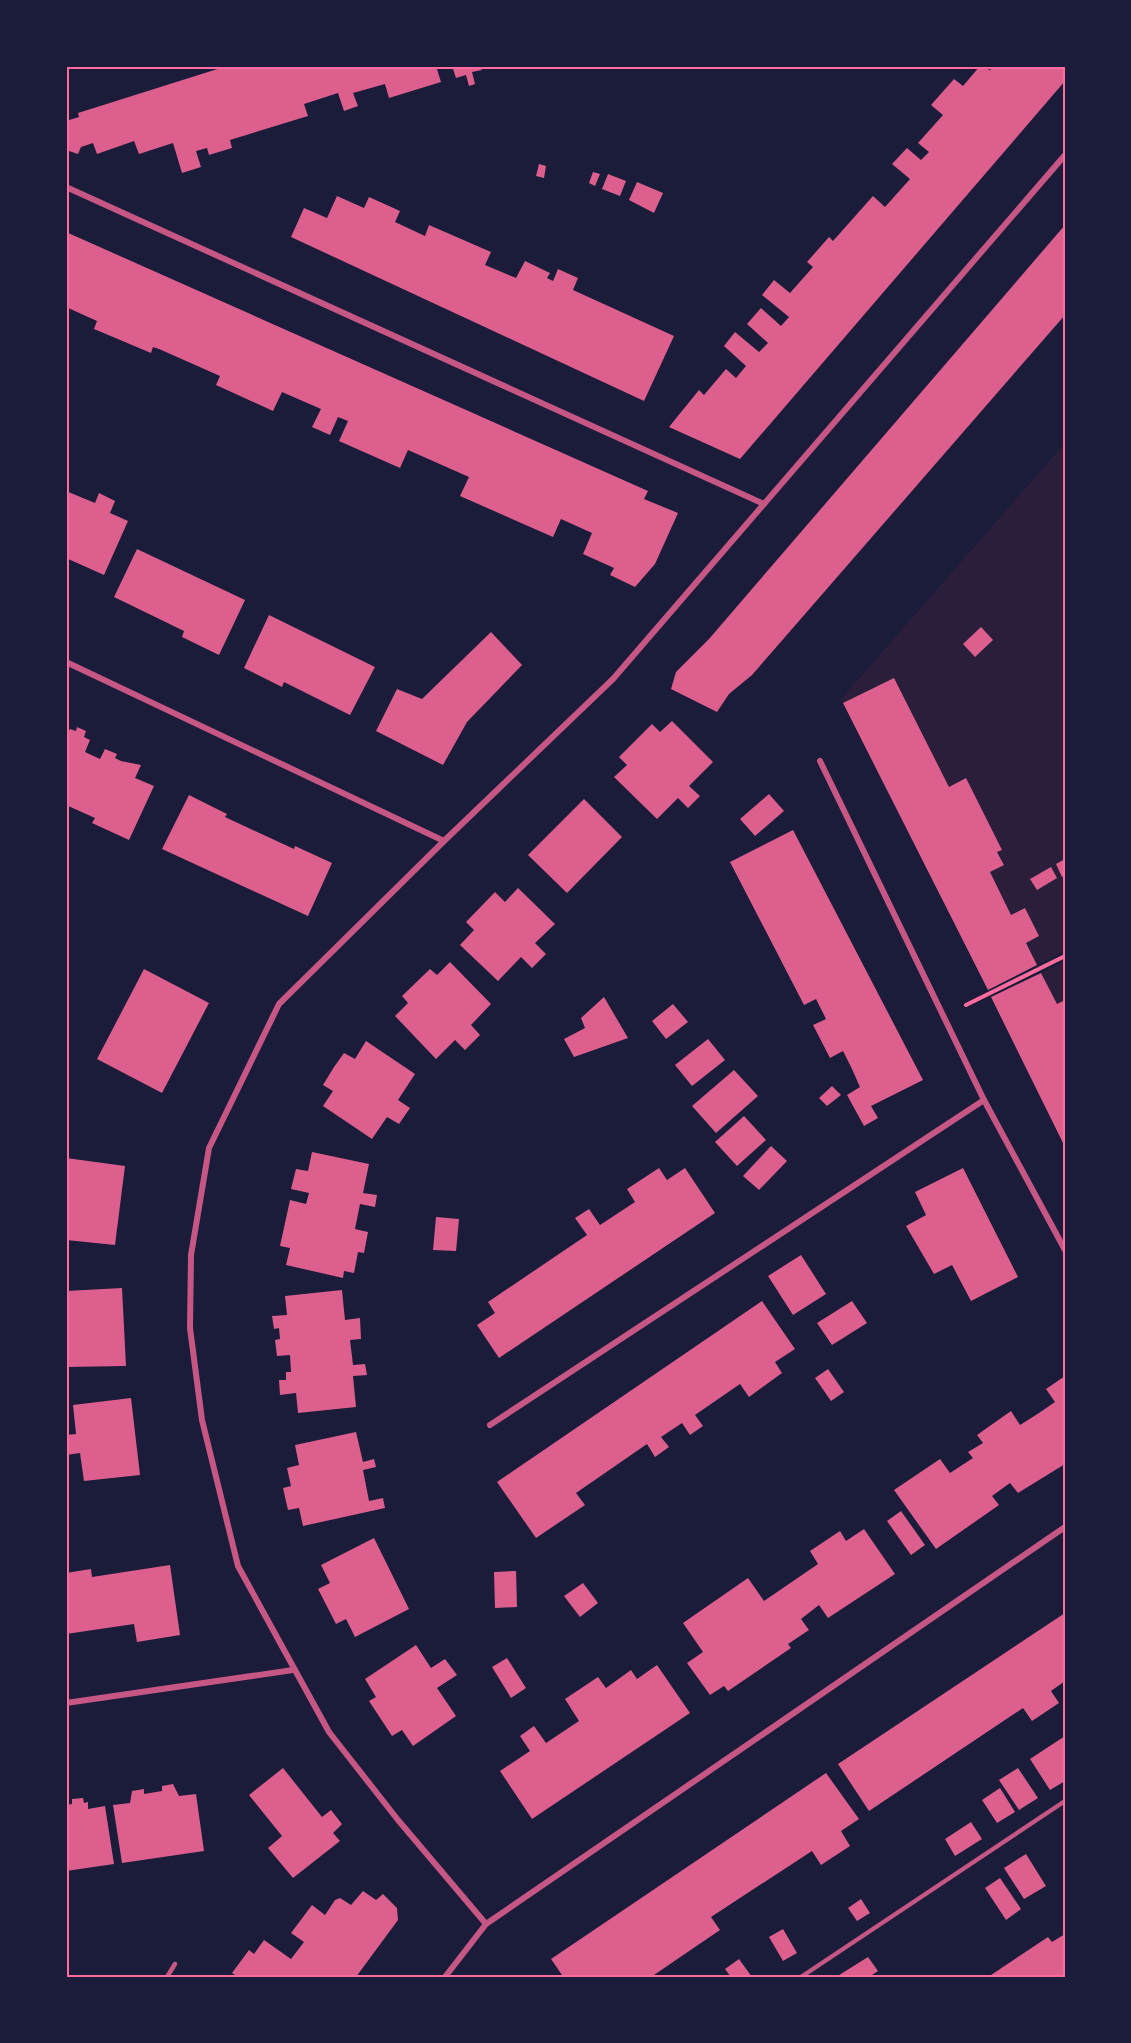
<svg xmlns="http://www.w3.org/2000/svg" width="1131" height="2043" font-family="Ubuntu,sans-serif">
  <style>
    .green { fill: #2a1e3b }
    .building { fill: #dd5f8e }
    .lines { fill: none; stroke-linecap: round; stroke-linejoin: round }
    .path { stroke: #ff6b9d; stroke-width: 4 }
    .service { stroke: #c65784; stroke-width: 4.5 }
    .minor { stroke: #c65784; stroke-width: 6 }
    .neatline { fill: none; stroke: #ff6b9d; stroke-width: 2 }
  </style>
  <rect width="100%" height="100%" fill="#1b1b3a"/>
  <g class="green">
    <polygon points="1065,443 1065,951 1037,965 1026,943 1039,936 1025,908 1011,915 990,872 1004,865 966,778 949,787 894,678 843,703 841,699"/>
    <polygon points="1065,961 1065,1000 1057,1004 1041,973"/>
  </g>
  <g class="building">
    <polygon points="227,66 436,66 441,82 389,98 385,84 353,93 358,106 344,111 338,93 304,104 308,116 230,140 232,148 209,155 207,148 196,151 201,167 182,173 173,143 139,154 134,141 97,154 93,143 81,147 78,154 66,150 66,121 79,117 78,113"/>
    <polygon points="452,66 480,66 482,70 472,72 475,84 469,86 466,75 456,78"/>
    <polygon points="980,66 990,70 994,66 1065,66 1065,81 740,459 669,427 699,390 704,395 726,369 736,378 746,366 724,346 735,332 759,352 768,343 747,324 761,308 781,326 789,317 762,295 774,280 790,293 813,267 807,262 829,237 833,241 873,196 885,207 910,179 892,164 907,148 921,160 929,152 918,143 943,115 931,105 954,79 963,86"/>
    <polygon points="539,164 546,166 544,178 536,176"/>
    <polygon points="593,172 600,174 595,186 589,183"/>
    <polygon points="608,174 626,181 620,196 602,189"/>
    <polygon points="637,182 663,193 654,213 629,200"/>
    <polygon points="337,196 364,208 369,197 400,211 395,222 425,236 429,225 491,252 485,265 516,278 525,261 550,273 547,278 553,281 558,269 578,278 573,290 674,336 644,401 291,237 304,208 327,218"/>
    <polygon points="1065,225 1065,315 752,675 729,694 717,712 671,689 676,672 709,639"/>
    <polygon points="66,232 648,491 644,499 678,513 655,564 635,587 610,575 614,568 583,554 592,533 561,519 553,537 460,496 469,477 408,450 400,468 339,441 348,421 338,417 330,435 312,427 321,409 282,392 273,411 216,385 220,376 159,349 153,347 151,353 94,329 97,321 66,307"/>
    <polygon points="66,491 95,503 99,493 115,501 110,513 128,521 104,575 66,558"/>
    <polygon points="137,549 245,600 219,655 182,637 184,631 114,597"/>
    <polygon points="269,615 375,667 350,715 284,682 282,687 244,668"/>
    <polygon points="981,627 993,640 975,657 963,644"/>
    <polygon points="491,632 522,665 467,722 443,765 376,731 397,689 422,699"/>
    <polygon points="894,678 949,787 966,778 1002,850 997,852 1004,865 990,872 1011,915 1025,908 1039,936 1026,943 1037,965 988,990 843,703"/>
    <polygon points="672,721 713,762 689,786 700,796 688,808 678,798 657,819 614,777 627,765 619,757 652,724 660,732"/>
    <polygon points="77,727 86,731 84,737 90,740 85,752 100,759 105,749 117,754 115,758 121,761 141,765 135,778 154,786 129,840 92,823 95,818 66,805 66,735 70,729 76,731"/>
    <polygon points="769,794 784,811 755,836 740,819"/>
    <polygon points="189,795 227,814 225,817 294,849 295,846 332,863 308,916 162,849"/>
    <polygon points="584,799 622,837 567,893 528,855"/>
    <polygon points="793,830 923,1080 871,1106 878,1118 864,1126 847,1095 860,1087 852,1069 843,1051 830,1058 813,1025 826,1019 816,999 804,1005 730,862"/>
    <polygon points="1065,859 1065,875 1062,877 1056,864"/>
    <polygon points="1051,867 1057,878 1037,890 1030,879"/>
    <polygon points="518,888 555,924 535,943 546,954 532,968 521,957 498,981 460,945 474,930 466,922 495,892 505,902"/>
    <polygon points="450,962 491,1004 471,1025 480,1035 465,1050 455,1040 436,1059 395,1016 408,1003 402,996 430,969 437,975"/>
    <polygon points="144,969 209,1003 162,1093 97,1059"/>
    <polygon points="1041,973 1057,1004 1065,1000 1065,1147 991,997"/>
    <polygon points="604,997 628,1038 574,1057 564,1039 585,1028 581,1018"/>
    <polygon points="673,1004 688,1022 666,1039 652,1021"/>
    <polygon points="708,1039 725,1060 692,1086 675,1065"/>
    <polygon points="366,1041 415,1074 398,1100 410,1108 399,1124 387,1117 372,1139 323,1106 333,1091 323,1085 334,1067 344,1053 355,1059"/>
    <polygon points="734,1070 758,1096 716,1133 692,1106"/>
    <polygon points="832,1086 841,1095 827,1106 819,1098"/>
    <polygon points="744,1116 766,1140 737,1166 715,1142"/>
    <polygon points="771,1146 787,1161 759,1190 743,1176"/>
    <polygon points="312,1152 369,1164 363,1193 377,1195 375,1207 360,1204 355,1229 368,1232 364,1253 358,1252 354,1273 344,1271 343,1278 286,1265 290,1248 280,1246 290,1200 306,1204 309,1193 291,1189 296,1169 308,1171"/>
    <polygon points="66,1158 125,1166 115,1245 66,1240"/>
    <polygon points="659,1168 667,1180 685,1168 715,1213 499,1358 477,1325 495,1313 488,1302 587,1235 575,1218 589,1209 600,1225 635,1202 627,1189"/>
    <polygon points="963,1168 1018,1277 971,1301 952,1265 934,1274 906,1226 926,1215 915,1192"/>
    <polygon points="436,1217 459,1219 456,1251 433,1250"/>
    <polygon points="801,1255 826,1294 793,1315 768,1276"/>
    <polygon points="122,1288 126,1366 66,1367 66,1291"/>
    <polygon points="342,1290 345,1320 360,1318 361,1339 350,1340 353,1365 365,1364 367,1375 353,1376 356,1407 298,1413 296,1393 280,1395 279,1380 286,1380 286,1372 291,1372 290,1355 277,1356 275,1340 280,1339 279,1328 274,1329 272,1316 287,1315 285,1296"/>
    <polygon points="762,1301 795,1349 775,1362 782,1373 749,1397 740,1384 695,1415 703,1426 690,1435 682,1423 661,1437 669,1447 655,1457 647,1444 576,1493 585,1505 536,1538 497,1482"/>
    <polygon points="852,1301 867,1323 832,1345 817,1323"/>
    <polygon points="828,1369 844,1392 831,1401 815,1378"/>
    <polygon points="1065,1376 1065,1464 1018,1493 1010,1483 992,1496 999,1505 936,1549 894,1490 940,1459 950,1473 973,1458 968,1452 983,1443 977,1435 1011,1411 1020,1425 1039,1413 1055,1402 1046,1389"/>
    <polygon points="131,1398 140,1475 84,1481 80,1453 66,1455 66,1435 76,1434 73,1405"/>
    <polygon points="356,1432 363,1462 374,1459 376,1467 363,1470 369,1501 383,1498 385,1508 303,1526 299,1508 288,1510 283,1488 291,1486 287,1468 299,1465 295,1445"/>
    <polygon points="901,1511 925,1545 911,1555 887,1521"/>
    <polygon points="864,1529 895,1574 828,1618 819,1605 801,1619 809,1630 788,1644 791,1648 728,1691 724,1686 710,1695 687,1663 703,1652 683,1623 748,1578 764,1601 818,1564 810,1551 840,1531 846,1541"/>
    <polygon points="374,1538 409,1609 355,1637 346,1619 336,1624 318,1589 330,1583 321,1565"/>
    <polygon points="170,1565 180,1635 137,1642 134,1624 66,1634 66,1573 91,1569 92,1577"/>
    <polygon points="516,1571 517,1607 495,1608 494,1572"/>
    <polygon points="583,1583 598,1603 580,1617 564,1596"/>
    <polygon points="1065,1613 1065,1681 1051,1691 1059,1703 1032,1721 1023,1708 869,1811 838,1764"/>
    <polygon points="416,1645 431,1668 445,1659 457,1675 437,1688 456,1716 413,1746 402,1730 392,1736 369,1701 376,1697 365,1679"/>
    <polygon points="507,1658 526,1688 511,1698 492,1667"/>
    <polygon points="657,1665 690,1713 532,1819 500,1771 530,1751 520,1736 534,1726 546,1743 579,1721 565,1699 598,1677 606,1688 631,1670 637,1679"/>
    <polygon points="1065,1736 1065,1781 1050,1790 1030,1759"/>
    <polygon points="283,1768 322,1817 331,1810 342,1824 333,1833 340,1841 293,1878 268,1848 282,1836 249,1795"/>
    <polygon points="1018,1768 1038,1798 1019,1810 999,1780"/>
    <polygon points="826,1773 859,1819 841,1831 850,1846 821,1865 812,1851 711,1917 720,1930 651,1977 560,1977 562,1975 551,1959"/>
    <polygon points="173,1784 179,1796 196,1794 204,1851 122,1863 113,1805 130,1803 132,1791 144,1789 144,1794 162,1791 162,1786"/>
    <polygon points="1000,1788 1015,1812 997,1823 982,1800"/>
    <polygon points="83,1798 84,1803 88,1802 88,1809 105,1806 114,1864 66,1871 66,1805 72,1804 72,1799"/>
    <polygon points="971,1822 982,1839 955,1856 945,1839"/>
    <polygon points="1026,1854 1046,1886 1024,1899 1004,1868"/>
    <polygon points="1000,1878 1021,1909 1006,1920 985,1888"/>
    <polygon points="363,1891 376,1900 383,1894 397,1908 398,1920 356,1977 238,1977 232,1973 249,1950 254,1954 264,1940 291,1959 304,1942 291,1933 312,1905 325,1915 335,1900 340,1898 351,1905"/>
    <polygon points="861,1899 870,1913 857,1921 848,1908"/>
    <polygon points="783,1929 797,1953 783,1961 769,1937"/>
    <polygon points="1065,1934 1065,1977 988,1977 1048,1937 1052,1942"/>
    <polygon points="868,1957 878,1971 869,1977 836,1977"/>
    <polygon points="739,1959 752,1977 731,1977 725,1969"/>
  </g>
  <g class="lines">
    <polyline class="path" points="966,1005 1065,956"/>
    <g class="service">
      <polyline points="167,1977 175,1964"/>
      <polyline points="801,1977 1065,1801"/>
    </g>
    <g class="minor">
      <polyline points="66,187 764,504"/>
      <polyline points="66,662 444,841"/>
      <polyline points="820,761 984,1100 1065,1250"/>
      <polyline points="490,1425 984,1100"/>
      <polyline points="66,1703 293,1670"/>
      <polyline points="486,1924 398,1820 329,1732 238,1566 202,1420 190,1328 191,1255 209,1148 279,1004 444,841 613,679 1065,155"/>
      <polyline points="445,1977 486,1924 1065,1527"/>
    </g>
  </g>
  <rect width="1131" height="2043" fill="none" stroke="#1b1b3a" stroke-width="135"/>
  <rect x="68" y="68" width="996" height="1908" class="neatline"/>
</svg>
